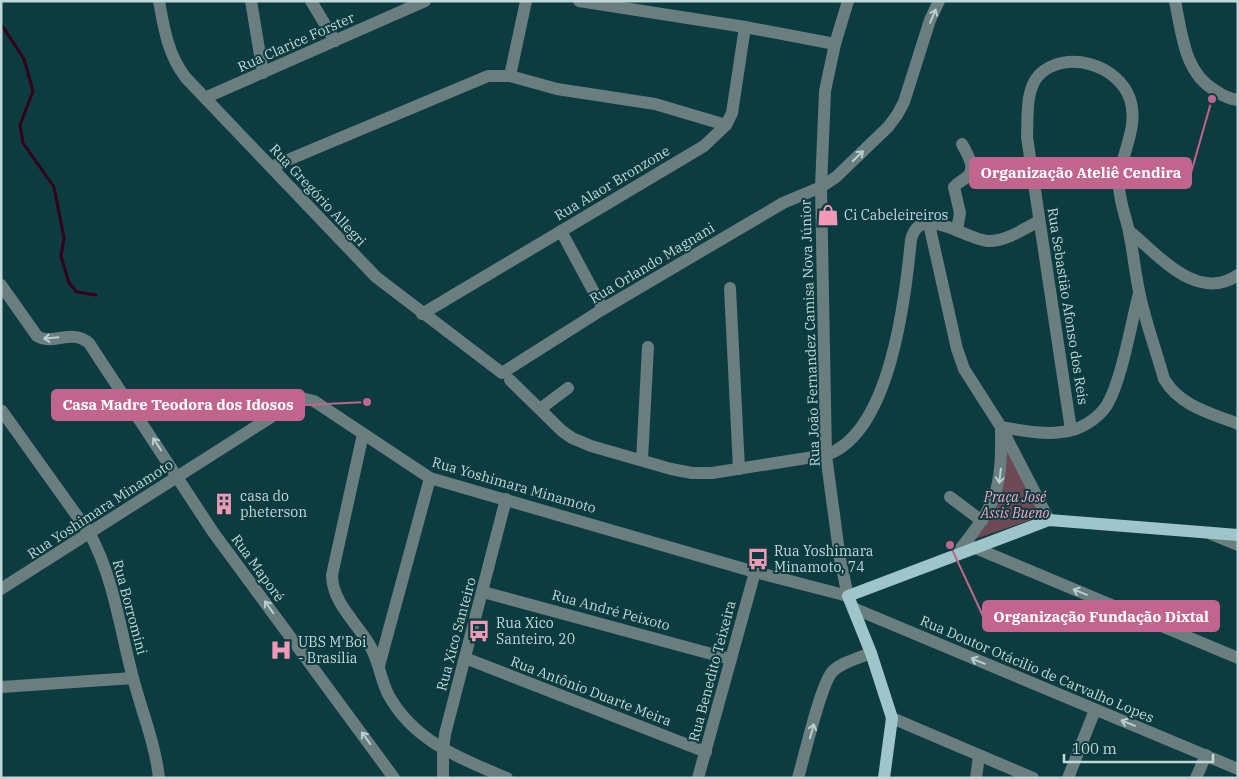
<svg xmlns="http://www.w3.org/2000/svg" width="1239" height="779" font-family="'IBM Plex Serif',serif">
  <style>
    .green { fill: #6d4955 }
    .lines { fill: none; stroke-linecap: round; stroke-linejoin: round }
    .stream { stroke: #350119; stroke-width: 3 }
    .minor { stroke: #6a7d7f; stroke-width: 12 }
    .major { stroke: #9ec5c9; stroke-width: 12 }
    .oneway { stroke: #b8cfd1 }
    .labels { text-anchor: middle; stroke-width: 4; stroke-linejoin: round; paint-order: stroke }
    .street-label { font-size: 14px; fill: #c1d8da; stroke: #0c3c40 }
    .poi-label { font-size: 14px; fill: #c1d8da; stroke: #0c3c40; text-anchor: start }
    .park-label { font-size: 14px; font-style: italic; fill: #fea2c2; stroke: #0c3c40 }
    .leader { fill: none; stroke: #c2658e; stroke-width: 2 }
    .callout-dot { fill: #c2658e; stroke: #0c3c40; stroke-width: 2 }
    .callout { fill: #c2658e; stroke: #c2658e; stroke-width: 2 }
    .callout-label { font-size: 15px; text-anchor: middle; font-weight: bold; fill: #fff }
  </style>
  <rect width="100%" height="100%" fill="#0c3c40"/>
  <polygon class="green" points="1005,442 1042,516 975,539"/>
  <g class="lines">
    <polyline class="stream" points="1,24 24,59 33,91 20,125 23,143 54,187 64,238 61,256 69,283 77,292 96,295"/>
    <g class="minor">
      <path d="M159,1C164,29 168,55 186,78L376,277L502,373L603,309L783,203L821,187L836,177L888,127L897,115L904,102L930,20L939,1"/>
      <polyline points="251,1 263,73"/>
      <polyline points="311,1 335,41"/>
      <polyline points="579,1 745,27 835,44"/>
      <path d="M1175,1C1182,34 1184,73 1216,91C1223,96 1230,99 1238,100"/>
      <polyline points="510,76 526,1"/>
      <polyline points="207,97 425,1"/>
      <polyline points="271,167 488,76 510,76 557,89 655,104 726,125"/>
      <path d="M929,224L957,349L964,369L1001,427C1020,430 1042,435 1062,432C1079,431 1098,419 1107,405C1122,379 1131,324 1139,293"/>
      <path d="M957,230L960,213L954,187C958,182 962,181 967,177C977,168 967,154 962,144"/>
      <polyline points="561,231 603,309"/>
      <path d="M1129,231C1159,255 1197,303 1238,275"/>
      <path d="M1,285L37,336C53,346 71,328 89,343L213,532L394,778"/>
      <polyline points="730,288 739,469"/>
      <polyline points="422,314 704,146 726,125 732,113 745,27"/>
      <path d="M510,380L562,431L572,438L591,446L671,469L692,473H712L826,455C891,433 905,298 911,240C920,201 967,241 989,241C1006,241 1024,229 1039,221"/>
      <polyline points="540,409 568,388"/>
      <path d="M2,411L90,534C114,579 120,629 133,678C142,712 155,743 159,778"/>
      <polyline points="1002,429 1049,520"/>
      <path d="M1071,430L1027,137C1028,118 1025,90 1039,75C1065,49 1118,64 1130,99C1140,129 1118,157 1119,187C1120,203 1126,217 1129,232C1133,251 1135,272 1139,291C1145,321 1156,350 1164,379C1180,406 1210,413 1238,424"/>
      <path d="M363,434L332,575C332,602 356,622 369,644C379,660 380,678 388,694C413,741 461,759 507,778"/>
      <polyline points="642,460 648,347"/>
      <polyline points="950,497 982,521"/>
      <polyline points="1211,534 1238,545"/>
      <polyline points="973,547 1238,658"/>
      <path d="M957,553C997,503 1002,492 1001,427"/>
      <polyline points="1,589 301,398 314,401 430,478 755,572 848,596 840,559 826,455 821,187 825,91 835,44 848,1"/>
      <polyline points="483,592 730,659"/>
      <polyline points="853,608 1238,769"/>
      <polyline points="465,658 706,752"/>
      <polyline points="379,666 430,478"/>
      <polyline points="2,687 133,678"/>
      <polyline points="892,718 1033,778"/>
      <polyline points="443,778 443,750 445,734 506,499"/>
      <polyline points="698,778 755,572"/>
      <path d="M798,778C804,758 821,682 833,671C842,662 859,658 871,653"/>
      <polyline points="976,778 979,756"/>
      <polyline points="1068,778 1095,710"/>
      <polyline points="1196,778 1206,755"/>
    </g>
    <polyline class="major" points="884,778 892,718 871,653 848,596 1049,520 1238,535"/>
  </g>
  <defs><path id="oneway-shaft" d="M-6 0H5M1.5-3L5.5 0L1.5 3" fill="none" stroke-width="1.6" stroke-linecap="round" stroke-linejoin="round" transform="scale(1.25)"/></defs>
  <g class="oneway">
    <use href="#oneway-shaft" transform="translate(933 16) rotate(-67)"/>
    <use href="#oneway-shaft" transform="translate(858 156) rotate(-44)"/>
    <use href="#oneway-shaft" transform="translate(51 338) rotate(175)"/>
    <use href="#oneway-shaft" transform="translate(157 444) rotate(-123)"/>
    <use href="#oneway-shaft" transform="translate(1000 476) rotate(97)"/>
    <use href="#oneway-shaft" transform="translate(1080 592) rotate(-158)"/>
    <use href="#oneway-shaft" transform="translate(269 607) rotate(-125)"/>
    <use href="#oneway-shaft" transform="translate(978 661) rotate(-157)"/>
    <use href="#oneway-shaft" transform="translate(1128 723) rotate(-158)"/>
    <use href="#oneway-shaft" transform="translate(812 731) rotate(-74)"/>
    <use href="#oneway-shaft" transform="translate(366 738) rotate(-126)"/>
  </g>
  <defs>
    <g id="shop-bare" transform="scale(1.725)"><path d="M-5-2.5h2.3a2.7 3.5 0 0 1 5.4 0H5L5.5 6h-11ZM-1.5-2.5h3a1.5 2.3 0 0 0-3 0Z" fill="#f09ab7" stroke="#0c3c40" stroke-width="2.5" paint-order="stroke"/></g>
    <g id="building-bare" transform="scale(1.725)"><path d="M-4-6H4V6H1V3H-1V6H-4ZM-2.5-4.3h1.7v1.8h-1.7ZM.8-4.3h1.7v1.8H.8ZM-2.5-1h1.7V.8h-1.7ZM.8-1h1.7V.8H.8Z" fill="#f09ab7" stroke="#0c3c40" stroke-width="2.5" paint-order="stroke"/></g>
    <g id="bus-bare" transform="scale(1.725)"><path d="M-5-6H5V4H4V6H2V4H-2V6H-4V4H-5ZM-3.5-4V0h7V-4ZM-3.5 1.2v1.5H-2V1.2ZM2 1.2v1.5H3.5V1.2Z" fill="#f09ab7" stroke="#0c3c40" stroke-width="2.5" paint-order="stroke"/></g>
    <g id="hospital-bare" transform="scale(1.725)"><path d="M-5-5h3v3.5h4V-5h3V5h-3V1.5h-4V5h-3Z" fill="#f09ab7" stroke="#0c3c40" stroke-width="2.5" paint-order="stroke"/></g>
  </defs>
  <g fill-rule="evenodd">
    <use href="#shop-bare" x="828" y="215"/>
    <use href="#building-bare" x="224" y="504"/>
    <use href="#bus-bare" x="758" y="559"/>
    <use href="#bus-bare" x="479" y="631"/>
    <use href="#hospital-bare" x="281" y="650"/>
  </g>
  <g class="labels">
    <g class="street-label">
      <text transform="translate(296 42) rotate(-24)" y="5">Rua Clarice Forster</text>
      <text transform="translate(612 183) rotate(-31)" y="5">Rua Alaor Bronzone</text>
      <text transform="translate(318 195) rotate(47)" y="5">Rua Gregório Allegri</text>
      <text transform="translate(652 263) rotate(-31)" y="5">Rua Orlando Magnani</text>
      <text transform="translate(1068 306) rotate(81)" y="5">Rua Sebastião Afonso dos Reis</text>
      <text transform="translate(810 333) rotate(-92)" y="5">Rua João Fernandez Camisa Nova Júnior</text>
      <text transform="translate(514 485) rotate(16)" y="5">Rua Yoshimara Minamoto</text>
      <text transform="translate(100 509) rotate(-33)" y="5">Rua Yoshimara Minamoto</text>
      <text transform="translate(258 568) rotate(54)" y="5">Rua Maporé</text>
      <text transform="translate(130 607) rotate(75)" y="5">Rua Borromini</text>
      <text transform="translate(611 610) rotate(15)" y="5">Rua André Peixoto</text>
      <text transform="translate(456 634) rotate(-75)" y="5">Rua Xico Santeiro</text>
      <text transform="translate(1037 669) rotate(23)" y="5">Rua Doutor Otácilio de Carvalho Lopes</text>
      <text transform="translate(712 671) rotate(-75)" y="5">Rua Benedito Teixeira</text>
      <text transform="translate(591 691) rotate(21)" y="5">Rua Antônio Duarte Meira</text>
    </g>
    <g class="poi-label">
      <text x="844" y="220">Ci Cabeleireiros</text>
      <text x="240" y="501">casa do<tspan x="240" dy="16">pheterson</tspan></text>
      <text x="774" y="556">Rua Yoshimara<tspan x="774" dy="16">Minamoto, 74</tspan></text>
      <text x="496" y="628">Rua Xico<tspan x="496" dy="16">Santeiro, 20</tspan></text>
      <text x="298" y="647">UBS M'Boi<tspan x="298" dy="16">- Brasília</tspan></text>
    </g>
    <g class="park-label">
      <text x="1015" y="502">Praça José<tspan x="1015" dy="16">Assis Bueno</tspan></text>
    </g>
  </g>
  <path class="leader" d="M1212 99L1191 173M367 402L304 405M950 545L983 616"/>
  <g class="callout-dot">
    <circle cx="1212" cy="99" r="5"/>
    <circle cx="367" cy="402" r="5"/>
    <circle cx="950" cy="545" r="5"/>
  </g>
  <g class="callout">
    <rect x="970" y="158" width="221" height="30" rx="5"/>
    <rect x="52" y="390" width="252" height="30" rx="5"/>
    <rect x="983" y="601" width="236" height="30" rx="5"/>
  </g>
  <g class="callout-label">
    <text x="1081" y="178">Organização Ateliê Cendira</text>
    <text x="178" y="410">Casa Madre Teodora dos Idosos</text>
    <text x="1101" y="622">Organização Fundação Dixtal</text>
  </g>
  <rect width="1239" height="779" fill="none" stroke="#c1d8da" stroke-width="5"/>
  <path d="M1064 754v8h149v-8" fill="none" stroke="#c1d8da" stroke-width="2.5"/>
  <text x="1072" y="754" font-size="15" fill="#c1d8da" stroke="#0c3c40" stroke-width="4" paint-order="stroke">100 m</text>
</svg>
